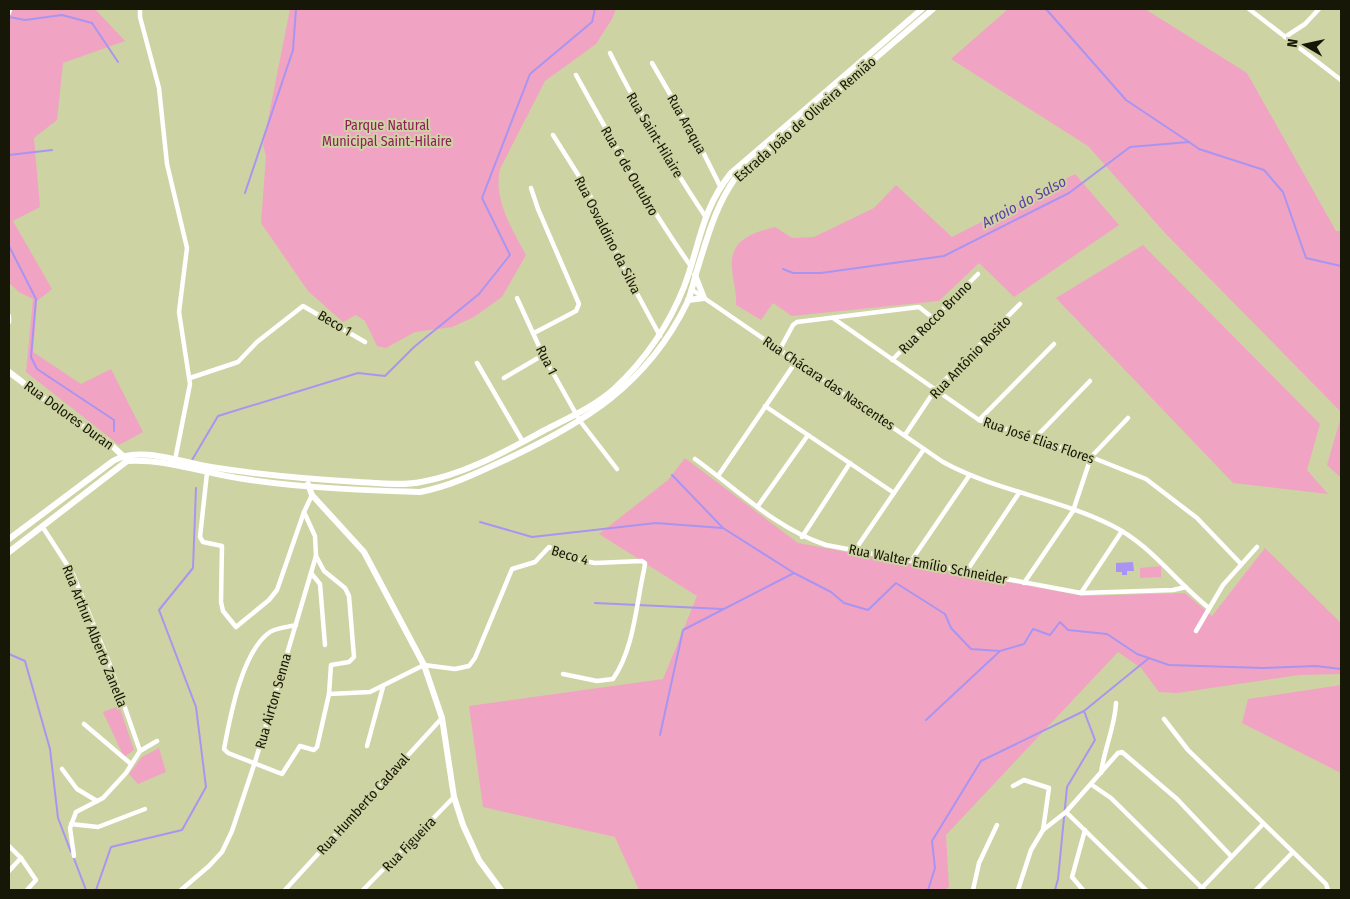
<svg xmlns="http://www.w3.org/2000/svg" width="1350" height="899" font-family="'Fira Sans Condensed',sans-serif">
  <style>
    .green { fill: #f1a3c4 }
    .water { fill: #a995f1 }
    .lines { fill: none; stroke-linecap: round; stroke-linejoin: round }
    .stream { stroke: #a995f1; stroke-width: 2 }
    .street { stroke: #fff; stroke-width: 4.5 }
    .secondary { stroke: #fff; stroke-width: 6 }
    .labels { text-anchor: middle; stroke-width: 4; stroke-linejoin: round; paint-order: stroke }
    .street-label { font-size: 14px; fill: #161706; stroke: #ced3a3 }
    .park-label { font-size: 14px; fill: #921c5c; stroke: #ced3a3 }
    .water-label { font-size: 15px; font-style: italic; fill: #5d3da7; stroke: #ced3a3 }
  </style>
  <rect width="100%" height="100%" fill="#ced3a3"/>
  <g class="green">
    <polygon points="9,9 95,9 125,41 63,63 57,120 34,138 40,207 13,221 52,289 37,301 33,352 81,384 111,369 143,432 119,445 26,372 33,299 19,292 9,283"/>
    <path d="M290,9H616L612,19L596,44L545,81L500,169C493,199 512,229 526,255L502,297L474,317L452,327L415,332L386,348L377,346L365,321L356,315L343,322L308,291L261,223L266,156L263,145Z"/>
    <polygon points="1008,9 1145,9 1247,73 1336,231 1341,231 1341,412 1165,233 1088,146 951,59"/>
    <path d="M1075,174L1119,225L1014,297L979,263L939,301L792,316L773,303L761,320L736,305C737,292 733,282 732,269C729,240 752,233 775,227L792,238L814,237L874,208L896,185L952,237Z"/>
    <polygon points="1143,245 1320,424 1307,470 1328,494 1233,483 1056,298"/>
    <polygon points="1341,417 1341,478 1327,465"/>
    <polygon points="685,458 798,543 1083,596 1185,593 1212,616 1265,548 1341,623 1341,674 1299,675 1177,693 1159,692 1141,668 1118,652 946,835 949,887 944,890 639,890 615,837 483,807 469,706 663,679 697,596 599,534 668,480"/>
    <polygon points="1161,566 1161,577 1140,578 1140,568"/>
    <polygon points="1341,685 1341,773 1242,723 1248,699"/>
    <polygon points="119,706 134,750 124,757 103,712"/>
    <polygon points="159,748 166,772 138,784 129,774 142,757"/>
  </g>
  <polygon class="water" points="1133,562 1134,571 1127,571 1127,575 1122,575 1122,572 1116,572 1116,563"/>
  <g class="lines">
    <g class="stream">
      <polyline points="1046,9 1126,100 1189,142"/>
      <polyline points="9,17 25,20 62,15 92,23 118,62"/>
      <polyline points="9,155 52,150"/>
      <polyline points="245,193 293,50 296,9"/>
      <polyline points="9,246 36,299 31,357 37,369 114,420 114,431"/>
      <polyline points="783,269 793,273 821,273 944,256 1069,193 1130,147 1189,142 1199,149 1264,170 1283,192 1306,258 1341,266"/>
      <polyline points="192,460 218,416 358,373 385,376 414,347 479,294 510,255 482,198 530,74 592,22 595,9"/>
      <polyline points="672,475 723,528 794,573 831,592 844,603 868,610 896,583 945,614 951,628 971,649 1000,651 1024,644 1033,629 1050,635 1060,622 1068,630 1107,634 1137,654 1169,665 1263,668 1316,666 1341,669"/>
      <polyline points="480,522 532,537 656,523 722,528"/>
      <polyline points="595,603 723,609"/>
      <polyline points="9,654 25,661 50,749 58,818 71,852"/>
      <polyline points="926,720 999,652"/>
      <polyline points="660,735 683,630 794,573"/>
      <polyline points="73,856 86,890"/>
      <polyline points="96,890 111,847 182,830 206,787 196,707 159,610 193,568 196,488"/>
      <polyline points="928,890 935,868 932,841 981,761 1084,711 1149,658"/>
      <polyline points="1055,890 1058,879 1067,787 1095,740 1084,711"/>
    </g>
    <g class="street">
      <polyline points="140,9 140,17 159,88 167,164 187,248 179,312 190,384 175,460"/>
      <polyline points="1249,9 1341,80"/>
      <polyline points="9,13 10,9"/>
      <polyline points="1285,37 1305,24 1319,9"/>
      <path d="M610,53C638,109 670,163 705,216"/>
      <polyline points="652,63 699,144 720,186"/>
      <path d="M576,75C612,140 647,204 690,265"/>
      <polyline points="553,135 587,189 627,275 660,336"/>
      <polyline points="531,188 538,209 579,304 576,311 534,333"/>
      <path d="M691,289L943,462C996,491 1057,498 1111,525C1150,544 1175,581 1209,608"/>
      <polyline points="517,298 543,355 580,421 617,469"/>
      <polyline points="9,316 9,322"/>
      <polyline points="833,318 979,420 1091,457 1146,479 1197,518 1241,564"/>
      <polyline points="780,349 793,325 797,322 919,307 933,318"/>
      <polyline points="892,360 978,274"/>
      <polyline points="477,363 523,442"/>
      <polyline points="190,378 238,362 257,342 303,306 365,342"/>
      <polyline points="504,378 543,355"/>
      <polyline points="765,406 894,493"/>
      <polyline points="979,420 1054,344"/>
      <polyline points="905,435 935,390 1020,304"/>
      <polyline points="1034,439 1090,381"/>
      <path d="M695,459C737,489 776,529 826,545L1081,593L1173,590L1186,587"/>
      <polyline points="207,473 200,537 203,542 222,546 221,602 223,611 236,627 269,600 277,590 304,512"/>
      <polyline points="718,476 797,360"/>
      <polyline points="758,506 808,435"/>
      <polyline points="42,526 73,574 110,665 140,751"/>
      <polyline points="802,537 850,463"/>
      <polyline points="855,550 924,449"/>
      <polyline points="911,561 969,476"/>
      <polyline points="966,572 1019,493"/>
      <polyline points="311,573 320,584 325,645"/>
      <polyline points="1024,583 1073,511 1091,457 1128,418"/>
      <polyline points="1081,593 1122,531"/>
      <path d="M296,625C288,627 276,628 270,632C242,651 230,717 224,749L228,753L282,774L300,746L314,750L317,747L329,694L331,665L349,662L354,657L349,596L345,588L324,571L316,556"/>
      <polyline points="1196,631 1223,585 1257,547"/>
      <path d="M329,694L370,692L424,665L455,669L469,666L475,658L512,569L535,562L549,547L579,560L595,563L642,561L645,563L644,570C636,605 634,649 613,679L597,681L563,674"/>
      <polyline points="1164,719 1188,750 1326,884 1328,890"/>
      <polyline points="84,724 131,764"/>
      <polyline points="367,746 383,687"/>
      <polyline points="62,769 77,789 97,801"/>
      <path d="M1101,773C1104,749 1115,727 1116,703"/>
      <polyline points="1092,785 1111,798 1204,890"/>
      <polyline points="1013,786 1024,780 1049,788 1043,830"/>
      <polyline points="1066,812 1146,890"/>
      <polyline points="71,824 98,827 145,809"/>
      <polyline points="9,846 21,858 36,880 27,890"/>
      <polyline points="74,856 70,828 76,812 103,798 126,773 140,751 157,741"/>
      <polyline points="9,871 21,858"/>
      <polyline points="181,890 209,866 222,852 232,831 255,762 316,556 315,536 304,512 312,495"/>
      <polyline points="285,890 442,718"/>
      <polyline points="363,890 454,797"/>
      <polyline points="973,890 979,863 997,825"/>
      <polyline points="1018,890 1031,850 1043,830 1066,812 1118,753 1122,752 1177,799 1231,856"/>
      <polyline points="1083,890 1072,877 1085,830"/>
      <polyline points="1200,890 1263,824"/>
      <polyline points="1256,890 1292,853"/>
    </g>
    <g class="secondary">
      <polyline points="688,300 704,298 695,275"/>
      <polyline points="9,372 67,416 107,441 124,457"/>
      <polyline points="308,484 312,495 364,552 424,665 442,718 454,797 463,825 479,860 501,890"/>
      <path d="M9,539L113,461C138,445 183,463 211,467C261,475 309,479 359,482C379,483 402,486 421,482C465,474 504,452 543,431C566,419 594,407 614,389C645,360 668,327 684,287C700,245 701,210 731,173L922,9"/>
      <path d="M9,552L127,461C163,458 207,474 244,479C302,488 361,490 420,492C451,486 477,473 505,460C584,423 647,385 687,303C692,292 694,279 698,267C708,235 716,205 736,177L933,9"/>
    </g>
  </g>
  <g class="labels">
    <g class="street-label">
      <text transform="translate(805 119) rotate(-41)" y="5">Estrada João de Oliveira Remião</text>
      <text transform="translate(687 124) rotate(61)" y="5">Rua Araqua</text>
      <text transform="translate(655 135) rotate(59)" y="5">Rua Saint-Hilaire</text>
      <text transform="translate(630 171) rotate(60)" y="5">Rua 6 de Outubro</text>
      <text transform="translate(608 235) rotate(63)" y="5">Rua Osvaldino da Silva</text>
      <text transform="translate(935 317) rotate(-45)" y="5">Rua Rocco Bruno</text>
      <text transform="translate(335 323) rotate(30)" y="5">Beco 1</text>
      <text transform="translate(970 357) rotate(-46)" y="5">Rua Antônio Rosito</text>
      <text transform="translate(547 360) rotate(63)" y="5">Rua 1</text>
      <text transform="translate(829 383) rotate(34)" y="5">Rua Chácara das Nascentes</text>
      <text transform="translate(69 415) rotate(36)" y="5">Rua Dolores Duran</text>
      <text transform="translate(1039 440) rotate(19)" y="5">Rua José Elias Flores</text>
      <text transform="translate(570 555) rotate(16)" y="5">Beco 4</text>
      <text transform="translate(928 564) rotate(11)" y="5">Rua Walter Emílio Schneider</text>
      <text transform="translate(95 636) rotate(68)" y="5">Rua Arthur Alberto Zanella</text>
      <text transform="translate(273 701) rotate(-74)" y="5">Rua Airton Senna</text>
      <text transform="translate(363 804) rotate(-48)" y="5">Rua Humberto Cadaval</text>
      <text transform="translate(409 844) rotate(-46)" y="5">Rua Figueira</text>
    </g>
    <g class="park-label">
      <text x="387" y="130">Parque Natural<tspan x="387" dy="16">Municipal Saint-Hilaire</tspan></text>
    </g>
    <g class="water-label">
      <text transform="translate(1024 202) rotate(-28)" y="5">Arroio do Salso</text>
    </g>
  </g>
  <rect width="1350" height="899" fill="none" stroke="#161706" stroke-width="20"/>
  <g transform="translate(1305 45) rotate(279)" stroke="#ced3a3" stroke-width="4" paint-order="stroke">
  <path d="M0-4L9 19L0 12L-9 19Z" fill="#161706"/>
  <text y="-8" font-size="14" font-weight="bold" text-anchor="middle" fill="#161706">N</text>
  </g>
</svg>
